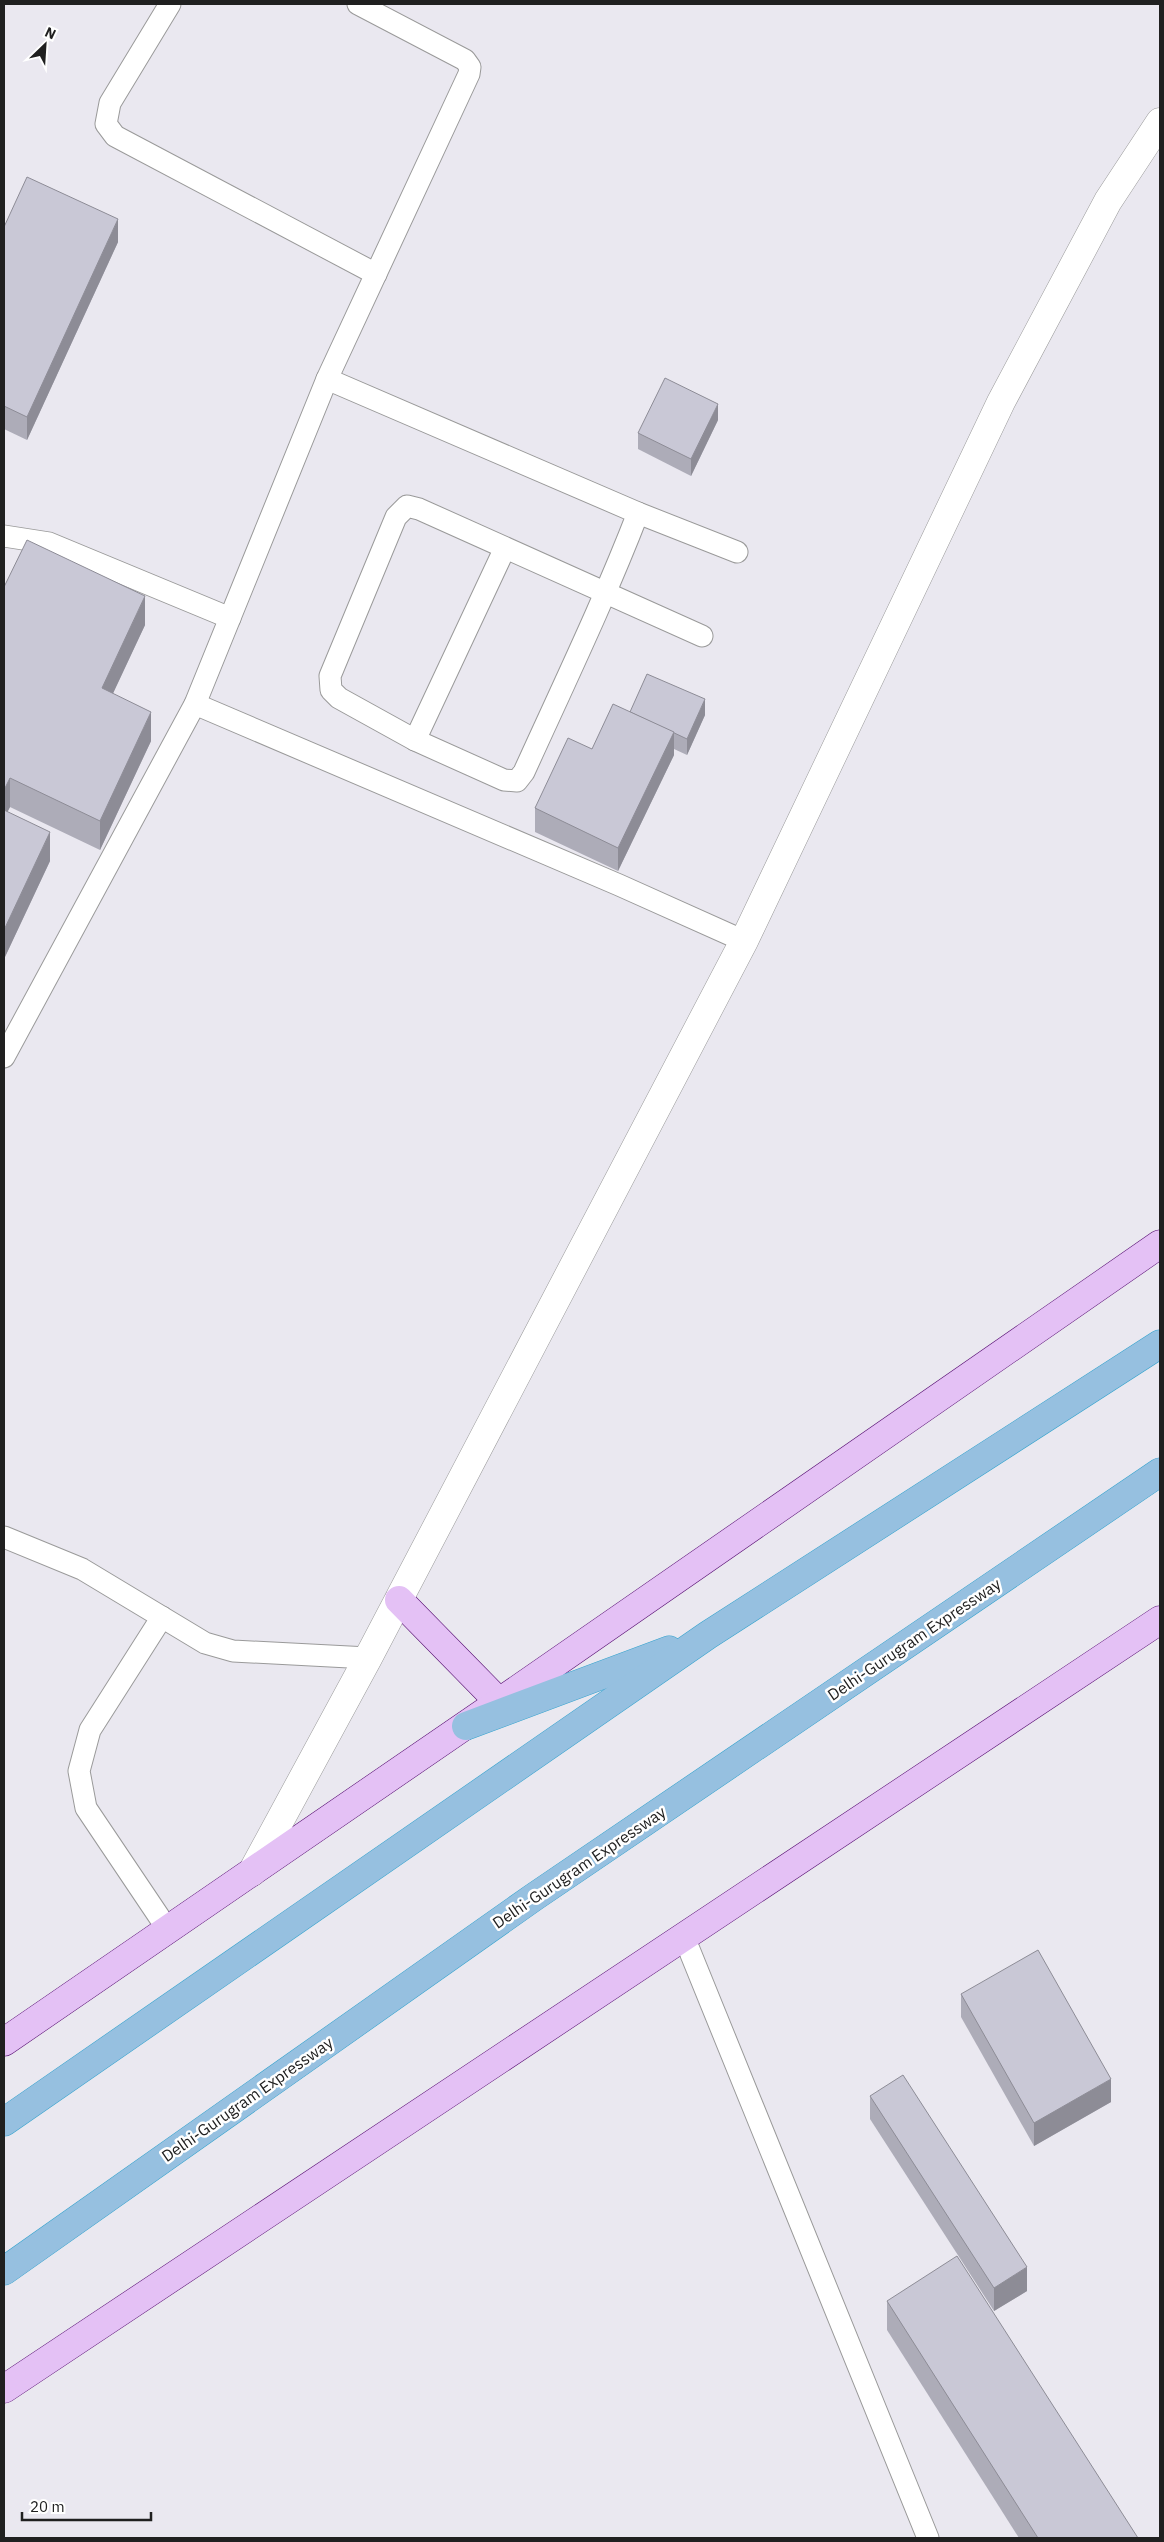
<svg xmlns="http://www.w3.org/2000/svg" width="1164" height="2542" font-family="'IBM Plex Sans',sans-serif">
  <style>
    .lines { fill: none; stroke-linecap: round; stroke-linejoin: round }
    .service-casing { stroke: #9a9a9a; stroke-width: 23 }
    .tertiary-casing { stroke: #9a9a9a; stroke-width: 29 }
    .secondary-casing { stroke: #560e71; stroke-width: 29 }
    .motorway-casing { stroke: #35a3cd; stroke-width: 29 }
    .service { stroke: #fff; stroke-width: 21 }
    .tertiary { stroke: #fff; stroke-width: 28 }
    .secondary { stroke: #e4c1f5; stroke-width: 28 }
    .motorway { stroke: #96c0e0; stroke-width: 28 }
    .wall { fill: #adacb8 }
    .shaded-wall { fill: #8d8c96 }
    .building { fill: #c9c8d6; stroke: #8d8c96 }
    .labels { text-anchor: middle; stroke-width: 5; stroke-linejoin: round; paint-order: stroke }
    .street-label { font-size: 16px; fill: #202020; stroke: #fff }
  </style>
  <rect width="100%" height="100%" fill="#eae8f0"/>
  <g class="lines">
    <g class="service-casing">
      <g id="service">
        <polyline points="170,4 110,103 106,124 115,136 376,274"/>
        <path d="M327,379L638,513C604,601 563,686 524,772L517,781L504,780L415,740L339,698L331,690L330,676L396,517L407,506L419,509L702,636"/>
        <polyline points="638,513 737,552"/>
        <polyline points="4,536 49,543 230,618"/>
        <polyline points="195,704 619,885 744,941"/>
        <polyline points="415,740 505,548"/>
        <polyline points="4,1057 195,704 327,379 469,74 470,67 465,60 358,4"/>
        <polyline points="4,1537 82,1569 205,1643 233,1651 368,1658"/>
        <polyline points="162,1617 90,1730 79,1771 86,1808 168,1930"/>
        <polyline points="684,1937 928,2538"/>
      </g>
    </g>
    <g class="tertiary-casing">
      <polyline id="tertiary" points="252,1872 368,1658 744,941 1001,402 1108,201 1160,122"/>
    </g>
    <g class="secondary-casing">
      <g id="secondary">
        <polyline points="399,1600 499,1702"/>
        <polyline points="4,2042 511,1694 1160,1244"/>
        <polyline points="4,2389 1160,1620"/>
      </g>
    </g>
    <g class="motorway-casing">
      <g id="motorway">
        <polyline points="466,1726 669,1650"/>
        <polyline points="4,2122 708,1635 1160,1344"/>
        <polyline points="4,2271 534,1897 1160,1472"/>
      </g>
    </g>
    <use href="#service" class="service"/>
    <use href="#tertiary" class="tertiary"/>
    <use href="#secondary" class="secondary"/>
    <use href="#motorway" class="motorway"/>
  </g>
  <g class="wall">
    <polygon points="4,227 118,242 27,440 4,429"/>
    <polygon points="718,420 691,476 638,449 638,433"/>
    <polygon points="4,587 145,625 113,693 151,741 100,850 10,807 7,812 50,861 4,959"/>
    <polygon points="630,712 705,715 687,755 674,749 674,755 618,871 535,832 535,808 592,749"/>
    <polygon points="961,1994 1111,2102 1034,2146 961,2017"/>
    <polygon points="870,2096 1027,2291 994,2311 870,2119"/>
    <polygon points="887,2301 1138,2538 1019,2538 887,2330"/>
  </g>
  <g class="shaded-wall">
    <polygon points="118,219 118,242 27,440 27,417"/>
    <polygon points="718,404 718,420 691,476 691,459"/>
    <polygon points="145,596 145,625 102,717 102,688"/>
    <polygon points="705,699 705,715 687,755 687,739"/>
    <polygon points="151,712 151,741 100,850 100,821"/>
    <polygon points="674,732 674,755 618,871 618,848"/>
    <polygon points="10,778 10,807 4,819 4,790"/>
    <polygon points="50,832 50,861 4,959 4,930"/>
    <polygon points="1111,2079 1111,2102 1034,2146 1034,2123"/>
    <polygon points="1027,2267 1027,2291 994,2311 994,2288"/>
  </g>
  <g class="building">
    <polygon points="27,177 118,219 27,417 4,406 4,227"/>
    <polygon points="665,378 718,404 691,459 638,433"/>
    <polygon points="27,540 145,596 102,688 151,712 100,821 10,778 4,790 4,587"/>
    <polygon points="647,674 705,699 687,739 630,712"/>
    <polygon points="613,704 674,732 618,848 535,808 568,738 592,749"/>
    <polygon points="4,810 50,832 4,930"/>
    <polygon points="1038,1950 1111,2079 1034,2123 961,1994"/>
    <polygon points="903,2075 1027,2267 994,2288 870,2096"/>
    <polygon points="957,2256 1138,2538 1038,2538 887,2301"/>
  </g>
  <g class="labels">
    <g class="street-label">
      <text transform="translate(914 1639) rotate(-34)" y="6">Delhi-Gurugram Expressway</text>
      <text transform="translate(579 1867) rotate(-34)" y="6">Delhi-Gurugram Expressway</text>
      <text transform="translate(247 2099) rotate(-35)" y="6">Delhi-Gurugram Expressway</text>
    </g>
  </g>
  <rect width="1164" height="2542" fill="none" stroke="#202020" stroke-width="10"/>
  <g transform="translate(45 45) rotate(25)" stroke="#ffffff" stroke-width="4" paint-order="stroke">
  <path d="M0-4L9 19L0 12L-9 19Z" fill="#202020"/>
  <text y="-8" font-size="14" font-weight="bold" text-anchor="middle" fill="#202020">N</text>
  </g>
  <path d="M22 2512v8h129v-8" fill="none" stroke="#202020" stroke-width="2.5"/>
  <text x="30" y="2512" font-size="15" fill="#202020" stroke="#ffffff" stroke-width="4" paint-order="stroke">20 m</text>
</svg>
